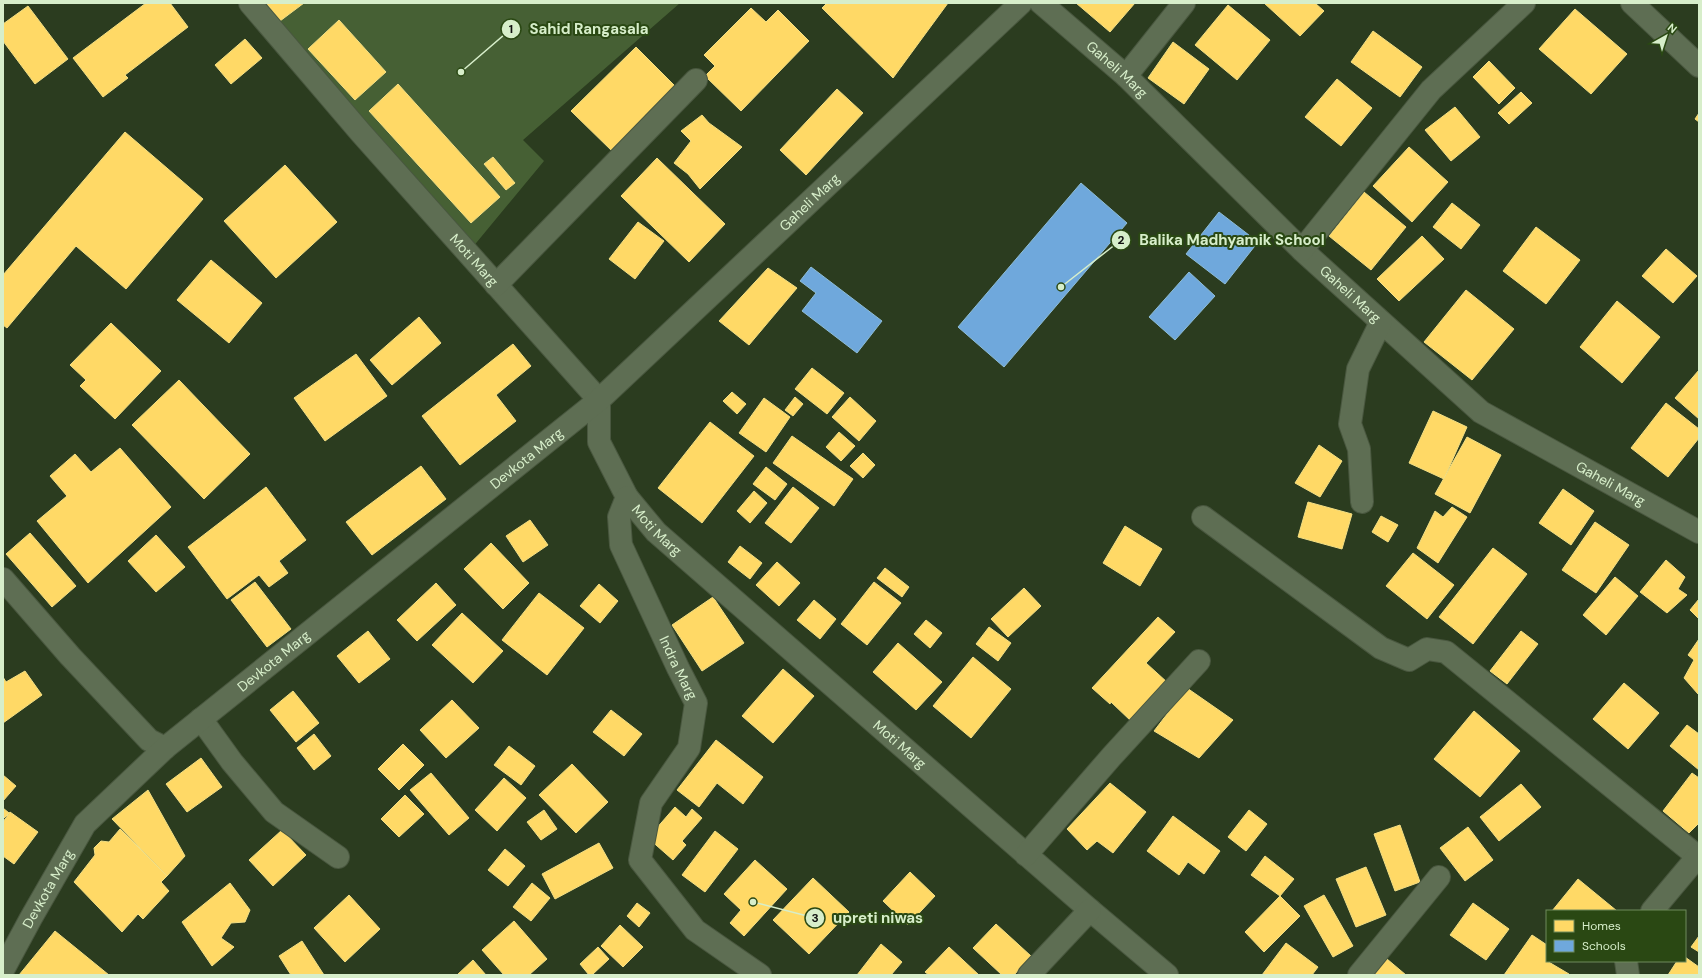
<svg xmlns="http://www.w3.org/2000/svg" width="1702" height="978" font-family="'DM Sans',sans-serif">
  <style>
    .green { fill: #466034 }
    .homes { fill: #ffd966; stroke: #f3df84 }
    .schools { fill: #6fa8dc; stroke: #8ebdd7 }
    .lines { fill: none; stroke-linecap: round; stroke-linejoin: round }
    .minor-casing { stroke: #49573f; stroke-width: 24 }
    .minor { stroke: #5e6e53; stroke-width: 22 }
    .labels { text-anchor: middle; stroke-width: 4; stroke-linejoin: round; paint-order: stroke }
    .street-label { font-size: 14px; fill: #d7eeca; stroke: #2a4813 }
    .leader { fill: none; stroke: #d7eeca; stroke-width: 1.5 }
    .callout-dot { fill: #d7eeca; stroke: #2a4813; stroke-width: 1.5 }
    .mark-label { font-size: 12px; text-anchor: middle; font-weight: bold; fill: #111 }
    .callout-label { font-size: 15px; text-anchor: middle; font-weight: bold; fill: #d7eeca; stroke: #2a4813; stroke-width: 4; stroke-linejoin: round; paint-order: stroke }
  </style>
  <rect width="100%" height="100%" fill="#2b3c1f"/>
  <polygon class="green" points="261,3 680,3 523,140 544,161 472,248"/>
  <g class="homes">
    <polygon points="146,3 170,3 188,27 125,75 128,78 103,97 73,58"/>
    <polygon points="266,3 304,3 280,21"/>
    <polygon points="827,3 948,3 893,78 822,8"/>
    <polygon points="1076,3 1135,3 1110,32"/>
    <polygon points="1264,3 1315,3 1324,11 1300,36"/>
    <polygon points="1228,5 1270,40 1237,80 1195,45"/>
    <polygon points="28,6 68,59 35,84 3,41 3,24"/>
    <polygon points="751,8 766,22 778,10 809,41 741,111 705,76 715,66 704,55"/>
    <polygon points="1575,9 1627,54 1591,94 1539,49"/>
    <polygon points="339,20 386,72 355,100 308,49"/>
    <polygon points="1373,31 1422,67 1400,97 1351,62"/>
    <polygon points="245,39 262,58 231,84 215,65"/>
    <polygon points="1173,42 1209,69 1184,104 1148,78"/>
    <polygon points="636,47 678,89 614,153 571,111"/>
    <polygon points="1489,61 1515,88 1499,104 1473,77"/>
    <polygon points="1337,79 1372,108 1341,146 1305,117"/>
    <polygon points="398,84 500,197 471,223 369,111"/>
    <polygon points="837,89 863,113 806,175 780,150"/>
    <polygon points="1521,92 1532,103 1509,124 1498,113"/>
    <polygon points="1455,107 1480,137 1451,161 1425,130"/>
    <polygon points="1699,113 1699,122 1695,119"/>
    <polygon points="702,115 709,123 742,147 700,189 688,174 674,163 691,141 681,131"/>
    <polygon points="125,132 203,199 126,289 76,246 7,328 3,325 3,275"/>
    <polygon points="1409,147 1448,182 1412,222 1373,186"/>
    <polygon points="493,157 515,183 506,190 484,164"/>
    <polygon points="657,158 725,224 689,262 621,196"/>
    <polygon points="285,165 337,222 276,278 224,221"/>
    <polygon points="1364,192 1406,227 1371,270 1329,236"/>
    <polygon points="1452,203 1480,225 1461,249 1433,227"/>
    <polygon points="638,222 664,241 635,279 609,259"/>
    <polygon points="1536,227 1580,260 1546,304 1503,271"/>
    <polygon points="1422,236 1444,259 1399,301 1377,279"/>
    <polygon points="1666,249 1697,276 1673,303 1642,276"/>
    <polygon points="211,260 262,303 229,343 177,300"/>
    <polygon points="768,268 797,288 749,345 719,321"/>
    <polygon points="1466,290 1514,329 1472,380 1424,342"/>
    <polygon points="1617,301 1660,337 1622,383 1580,347"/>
    <polygon points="419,317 441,343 392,385 370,360"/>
    <polygon points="111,323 161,371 115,419 80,386 86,380 70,365"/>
    <polygon points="513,344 531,366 496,395 516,421 460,465 422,416"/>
    <polygon points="356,354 387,396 325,441 294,398"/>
    <polygon points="812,368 844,393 827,414 795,389"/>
    <polygon points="1699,370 1699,419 1675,398"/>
    <polygon points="179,380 250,454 204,499 132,425"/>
    <polygon points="732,392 746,404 737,414 723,401"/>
    <polygon points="795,397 803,404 793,416 785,410"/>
    <polygon points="850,397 876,421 859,441 832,417"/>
    <polygon points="764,398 790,417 766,452 739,433"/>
    <polygon points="1666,403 1699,429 1699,438 1668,477 1631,448"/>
    <polygon points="1433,411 1467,427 1444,479 1409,463"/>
    <polygon points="710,422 754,456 702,523 658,488"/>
    <polygon points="839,432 855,446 841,461 826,447"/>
    <polygon points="792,436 853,479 834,506 773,463"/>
    <polygon points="1467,437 1501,455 1470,513 1435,494"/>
    <polygon points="1319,445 1342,461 1320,497 1295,483"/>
    <polygon points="120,448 171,507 88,583 37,521 67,496 50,476 75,454 91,472"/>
    <polygon points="863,453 875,465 863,478 850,466"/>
    <polygon points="421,466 446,499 372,555 346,522"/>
    <polygon points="766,467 787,484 775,500 753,484"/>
    <polygon points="266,487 306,540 279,561 288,573 269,587 259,575 227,599 188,547"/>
    <polygon points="793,487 819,508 791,543 765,523"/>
    <polygon points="1563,489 1594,511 1571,545 1539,523"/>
    <polygon points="754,491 767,503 750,523 737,511"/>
    <polygon points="1308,502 1352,514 1342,549 1298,537"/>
    <polygon points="1452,507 1467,517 1438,563 1417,548 1435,511 1443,517"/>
    <polygon points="1381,516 1398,525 1388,542 1372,532"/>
    <polygon points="530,520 548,545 523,562 506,536"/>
    <polygon points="1595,522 1629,545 1596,593 1562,570"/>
    <polygon points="1125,526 1162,549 1140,586 1103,563"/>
    <polygon points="30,533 76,586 52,607 6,554"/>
    <polygon points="156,535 185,567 156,592 128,561"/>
    <polygon points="491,543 529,583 503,609 464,569"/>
    <polygon points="740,546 762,563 750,579 728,562"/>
    <polygon points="1493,548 1527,574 1473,644 1439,617"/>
    <polygon points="1413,553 1454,585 1427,619 1386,586"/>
    <polygon points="1666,560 1685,577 1678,589 1687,595 1667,613 1640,592"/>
    <polygon points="777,562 800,583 779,606 756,585"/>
    <polygon points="885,568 909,587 902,597 877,578"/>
    <polygon points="1615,577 1638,596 1606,635 1583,615"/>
    <polygon points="255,582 291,629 267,647 231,600"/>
    <polygon points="874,582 901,603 867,645 841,624"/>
    <polygon points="436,583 456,605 417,641 397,620"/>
    <polygon points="599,584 618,601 600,623 580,606"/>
    <polygon points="1024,588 1041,606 1008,637 991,619"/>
    <polygon points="539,593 584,628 547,675 502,640"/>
    <polygon points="713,597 744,643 702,671 672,625"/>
    <polygon points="1699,599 1699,619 1690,610"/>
    <polygon points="814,600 836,619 820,639 797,620"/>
    <polygon points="462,613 503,651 473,683 432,645"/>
    <polygon points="1158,617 1175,632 1146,663 1168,683 1132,722 1111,702 1110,704 1092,688"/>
    <polygon points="926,620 942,633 930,648 914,634"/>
    <polygon points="989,627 1011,643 998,661 976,644"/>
    <polygon points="368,631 390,659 359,683 337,656"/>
    <polygon points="1521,631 1538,644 1507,684 1490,671"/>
    <polygon points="1699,639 1699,693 1698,694 1684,678 1694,660 1688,655"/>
    <polygon points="898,643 942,682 916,710 873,672"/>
    <polygon points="973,657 1011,689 971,738 933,706"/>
    <polygon points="783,669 814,696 773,743 742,716"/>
    <polygon points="25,671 42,695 3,723 3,677 6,682"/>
    <polygon points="1624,683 1659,713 1628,749 1593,719"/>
    <polygon points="1187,688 1233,720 1199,758 1154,731"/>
    <polygon points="293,691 319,723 296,742 270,710"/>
    <polygon points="452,700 479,728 446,758 420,730"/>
    <polygon points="611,710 642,734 624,756 593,732"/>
    <polygon points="1474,711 1520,751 1480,797 1434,759"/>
    <polygon points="1687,725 1699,734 1699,770 1670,746"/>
    <polygon points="314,734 331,756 314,770 297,748"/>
    <polygon points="716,740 763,777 743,804 717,783 699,807 677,790"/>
    <polygon points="403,744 424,765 399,790 378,769"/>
    <polygon points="509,746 535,766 521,785 494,765"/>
    <polygon points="201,758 222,787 187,812 166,784"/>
    <polygon points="572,764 608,802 576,833 539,795"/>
    <polygon points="431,773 469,818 449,835 410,790"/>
    <polygon points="1692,773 1699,778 1699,823 1689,833 1663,811"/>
    <polygon points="3,775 16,786 3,801"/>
    <polygon points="504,778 526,798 497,831 475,810"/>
    <polygon points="1110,783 1146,812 1113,853 1097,841 1087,850 1067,829"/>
    <polygon points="1521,784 1541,807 1499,841 1480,817"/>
    <polygon points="148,790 185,856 167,876 112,819"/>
    <polygon points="405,795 424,814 399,837 381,819"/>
    <polygon points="675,807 686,817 692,809 702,818 682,841 686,845 673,860 648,838"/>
    <polygon points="3,808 9,813 3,819"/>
    <polygon points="544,810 557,829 541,840 527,822"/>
    <polygon points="1249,810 1267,824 1246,851 1228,837"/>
    <polygon points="10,812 38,832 14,864 3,856 3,822"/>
    <polygon points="1173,816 1220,851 1204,874 1188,862 1179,875 1147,851"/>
    <polygon points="1400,825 1420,882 1395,891 1374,834"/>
    <polygon points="1468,827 1493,860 1465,881 1440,848"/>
    <polygon points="120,829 167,876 161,882 169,891 143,919 138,914 122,932 74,882 95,855 94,848 101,841 109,842"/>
    <polygon points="282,830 306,855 273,886 249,860"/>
    <polygon points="715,831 738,849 705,892 682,875"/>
    <polygon points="599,843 613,868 555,899 542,874"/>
    <polygon points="505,849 525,866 508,886 488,870"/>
    <polygon points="1265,856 1294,879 1280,896 1251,875"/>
    <polygon points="755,860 787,889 744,936 730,923 741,910 724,894"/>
    <polygon points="1366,867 1386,915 1356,927 1336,879"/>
    <polygon points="910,872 935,896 908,925 883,901"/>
    <polygon points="813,878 849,912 809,954 773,920"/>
    <polygon points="1578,879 1617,911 1552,911"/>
    <polygon points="230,883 250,910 245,922 231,923 221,938 234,947 212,966 182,922"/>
    <polygon points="532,883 550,898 531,921 513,907"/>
    <polygon points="349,895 380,929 345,962 314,928"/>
    <polygon points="1324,895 1353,946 1333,957 1304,906"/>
    <polygon points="1280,896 1300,916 1264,952 1245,932"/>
    <polygon points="637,903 650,913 639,927 627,916"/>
    <polygon points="1473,903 1509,929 1486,960 1450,935"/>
    <polygon points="514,921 547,959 529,975 504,975 482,950"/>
    <polygon points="996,924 1031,956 1014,975 1002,975 973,948"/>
    <polygon points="620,925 643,947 623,967 601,946"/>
    <polygon points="55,931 109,975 19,975"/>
    <polygon points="1532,935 1547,945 1547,961 1569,974 1568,975 1504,975"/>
    <polygon points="1699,936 1699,952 1691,947"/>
    <polygon points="302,941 324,975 291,975 279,956"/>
    <polygon points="1286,943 1318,967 1312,975 1262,975"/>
    <polygon points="881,944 902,962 891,975 857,975"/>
    <polygon points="598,947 609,959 592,975 589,975 580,964"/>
    <polygon points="949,947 979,975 929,975 925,972"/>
    <polygon points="1685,957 1699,967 1699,975 1668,975 1677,961 1685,961"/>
    <polygon points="1387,959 1406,975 1372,975"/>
    <polygon points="473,960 486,975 457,975"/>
  </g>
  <g class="schools">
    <polygon points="1081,183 1127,223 1004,367 958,327"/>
    <polygon points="1219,212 1258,242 1225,284 1186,254"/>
    <polygon points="811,267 882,321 857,353 802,311 816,293 800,281"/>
    <polygon points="1189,272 1215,296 1175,340 1149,317"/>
  </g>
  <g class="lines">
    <g class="minor-casing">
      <g id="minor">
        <path id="s1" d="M250,3L361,133L599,400V442L627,497L656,532L1090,910L1167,975"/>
        <path id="s2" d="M1041,3L1126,76L1302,250L1481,412L1699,532"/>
        <polyline points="1632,3 1699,66"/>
        <polyline points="1126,76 1184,3"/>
        <polyline points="1302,250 1431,90 1524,3"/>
        <polyline points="496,285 696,80"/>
        <path id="s3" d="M627,497L619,517L621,545L678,668L696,703L689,748L651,803L640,860L695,930L760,975"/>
        <polyline points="1362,502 1359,449 1350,424 1358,369 1381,322"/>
        <polyline points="1203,517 1381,648 1409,660 1427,649 1446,652 1697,856"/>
        <polyline points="3,579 70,656 149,740 165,748"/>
        <polyline points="201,719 232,762 274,812 338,857"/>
        <polyline points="1026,855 1112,756 1199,661"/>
        <polyline points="1652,911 1699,855"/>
        <polyline points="1626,961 1628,975"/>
        <path id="s4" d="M3,970L31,918L85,824L165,748L599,400L1021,3"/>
        <polyline points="1029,975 1090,910"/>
        <polyline points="1359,975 1439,877"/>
      </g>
    </g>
    <use href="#minor" class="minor"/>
  </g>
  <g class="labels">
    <g class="street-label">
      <text dy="5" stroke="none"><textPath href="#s2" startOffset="101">Gaheli Marg</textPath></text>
      <text dy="5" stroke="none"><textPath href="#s4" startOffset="1123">Gaheli Marg</textPath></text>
      <text dy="5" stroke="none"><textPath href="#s1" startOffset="341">Moti Marg</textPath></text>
      <text dy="5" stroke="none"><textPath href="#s2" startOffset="425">Gaheli Marg</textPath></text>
      <text dy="5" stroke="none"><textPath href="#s4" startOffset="741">Devkota Marg</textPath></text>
      <text dy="5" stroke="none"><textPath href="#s2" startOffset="749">Gaheli Marg</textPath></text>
      <text dy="5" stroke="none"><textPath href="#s1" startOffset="677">Moti Marg</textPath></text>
      <text dy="5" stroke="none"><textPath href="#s4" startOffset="417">Devkota Marg</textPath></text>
      <text dy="5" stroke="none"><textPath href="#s3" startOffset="185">Indra Marg</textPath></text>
      <text dy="5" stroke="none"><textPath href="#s1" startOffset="1001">Moti Marg</textPath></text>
      <text dy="5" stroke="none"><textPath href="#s4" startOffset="93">Devkota Marg</textPath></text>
    </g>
  </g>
  <path class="leader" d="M461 72L511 29M1061 287L1121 240M753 902L815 918"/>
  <g class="callout-dot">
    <circle cx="461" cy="72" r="4"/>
    <circle cx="1061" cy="287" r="4"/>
    <circle cx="753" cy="902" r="4"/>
    <circle cx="511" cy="29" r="10"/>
    <circle cx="1121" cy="240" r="10"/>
    <circle cx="815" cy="918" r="10"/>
  </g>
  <g class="mark-label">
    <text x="511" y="33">1</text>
    <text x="1121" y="244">2</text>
    <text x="815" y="922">3</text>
  </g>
  <g class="callout-label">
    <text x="589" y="34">Sahid Rangasala</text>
    <text x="1232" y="245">Balika Madhyamik School</text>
    <text x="878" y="923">upreti niwas</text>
  </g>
  <rect width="1702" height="978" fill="none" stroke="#d7eeca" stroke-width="8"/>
  <rect x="1546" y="910" width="140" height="52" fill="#2a4813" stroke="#6f8a5c"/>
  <rect x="1554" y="920" width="20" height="12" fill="#ffd966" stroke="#6f8a5c"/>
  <text x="1582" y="930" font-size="12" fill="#d7eeca">Homes</text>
  <rect x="1554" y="940" width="20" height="12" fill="#6fa8dc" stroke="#6f8a5c"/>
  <text x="1582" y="950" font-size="12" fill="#d7eeca">Schools</text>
  <g transform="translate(1666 36) rotate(39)" stroke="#2a4813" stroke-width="3" paint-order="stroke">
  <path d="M0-3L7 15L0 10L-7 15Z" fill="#d7eeca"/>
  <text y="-6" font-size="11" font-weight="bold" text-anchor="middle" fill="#d7eeca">N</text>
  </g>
</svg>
